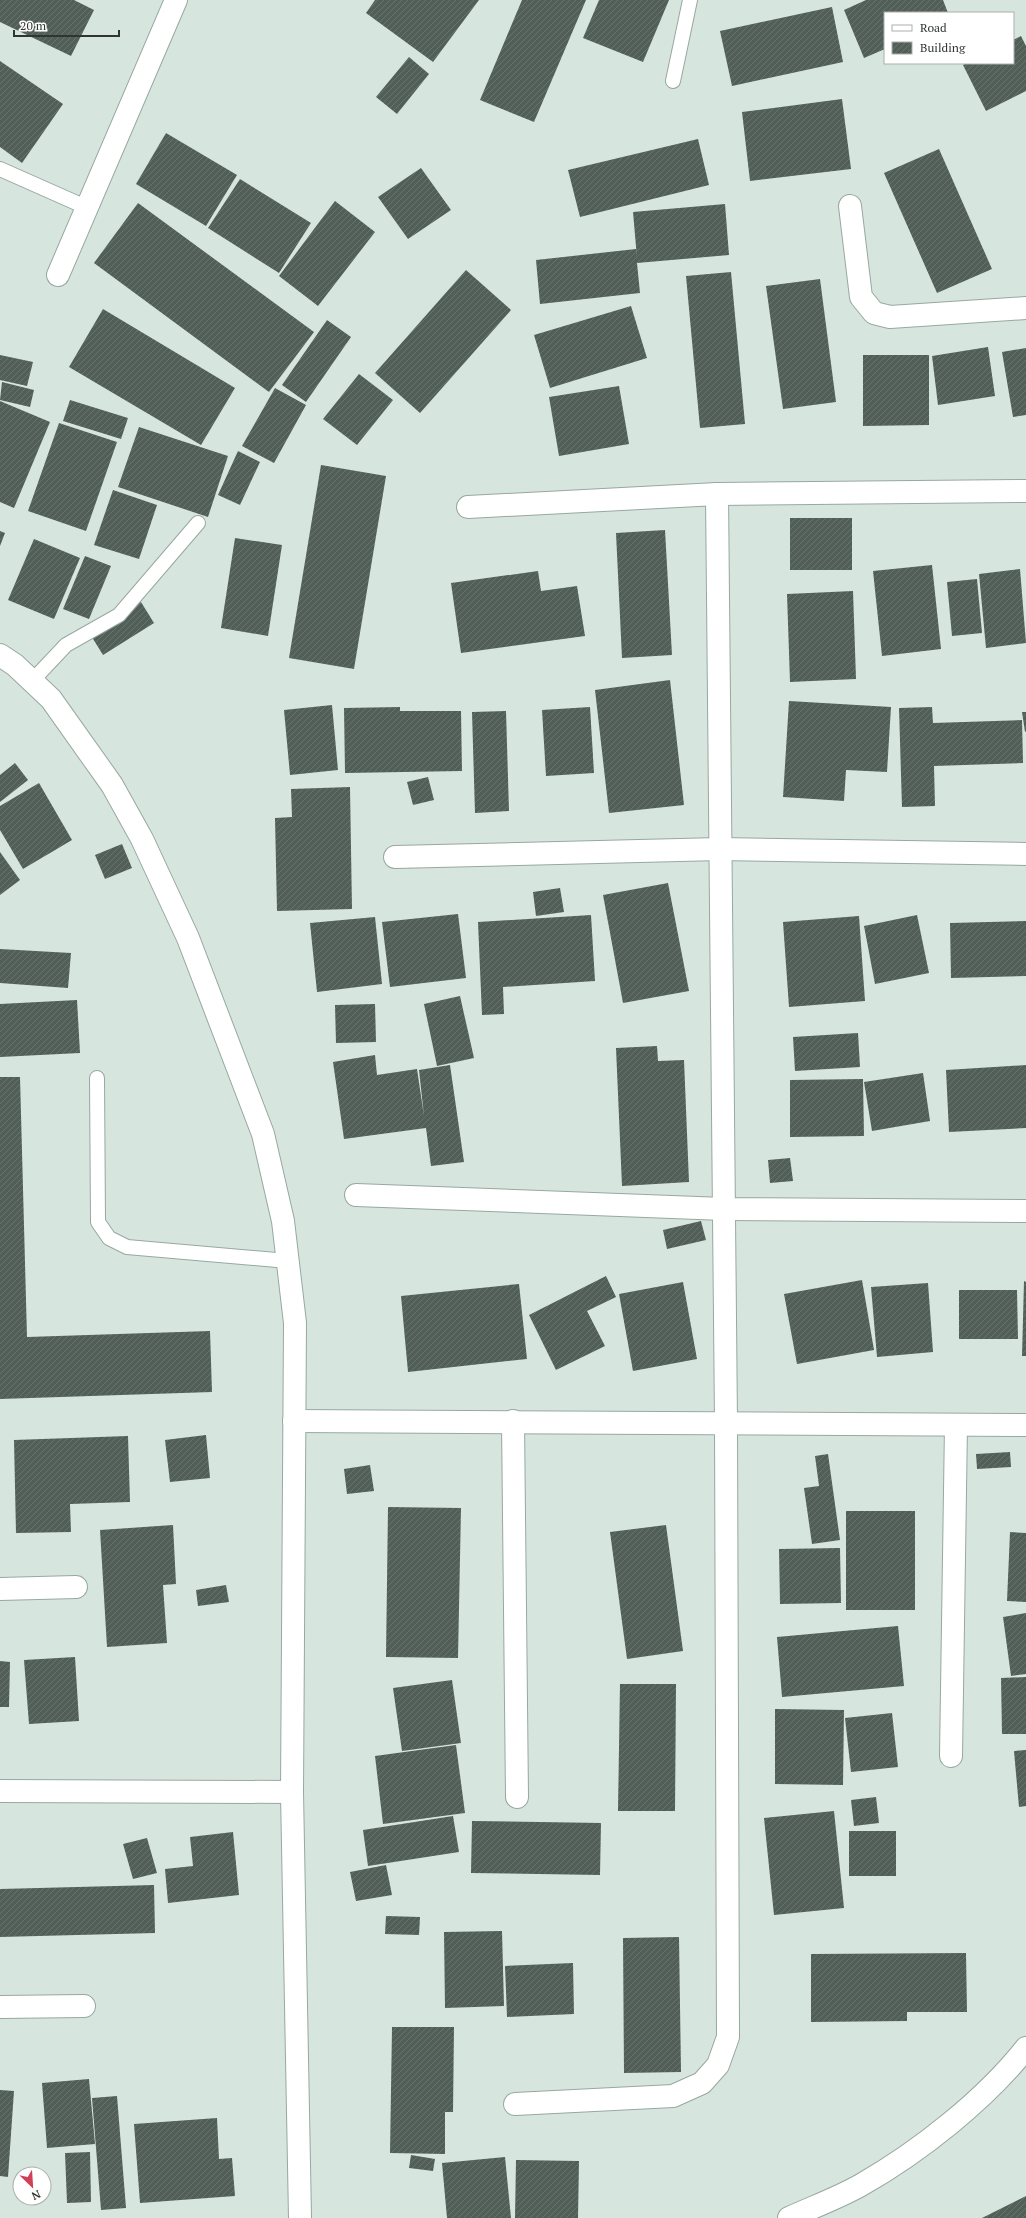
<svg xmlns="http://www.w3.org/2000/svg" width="1026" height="2218" font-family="'PT Serif',serif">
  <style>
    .building { fill: url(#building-hatch) }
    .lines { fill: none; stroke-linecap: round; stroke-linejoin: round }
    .lane-casing { stroke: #98a8a0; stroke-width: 16 }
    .street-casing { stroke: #98a8a0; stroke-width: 24 }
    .lane { stroke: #fff; stroke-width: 14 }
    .street { stroke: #fff; stroke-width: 22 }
  </style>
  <defs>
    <pattern id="building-hatch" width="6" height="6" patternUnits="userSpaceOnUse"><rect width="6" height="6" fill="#515f58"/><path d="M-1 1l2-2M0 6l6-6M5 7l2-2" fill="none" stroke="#67736d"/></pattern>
  </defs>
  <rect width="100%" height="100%" fill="#d6e6de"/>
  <g class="building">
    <polygon points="0,0 74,0 94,10 71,56 0,22"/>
    <polygon points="375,0 479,0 433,62 366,13"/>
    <polygon points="522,0 586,0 534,122 480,100"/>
    <polygon points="599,0 669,0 643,62 583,38"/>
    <polygon points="866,0 943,0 948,13 885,13 885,49 864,58 844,10"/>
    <polygon points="832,7 843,62 732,86 720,31"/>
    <polygon points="1021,36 1026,46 1026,91 986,111 963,65 967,63 1013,63 1013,40"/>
    <polygon points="409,57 429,74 397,114 376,97"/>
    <polygon points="0,61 63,104 22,163 0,147"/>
    <polygon points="842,99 851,169 750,181 742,112"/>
    <polygon points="166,133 237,175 206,226 136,184"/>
    <polygon points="698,139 709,185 580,217 568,170"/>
    <polygon points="939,149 992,269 937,293 884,173"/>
    <polygon points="421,168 451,210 408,239 378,197"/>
    <polygon points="240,179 311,223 279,273 208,228"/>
    <polygon points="335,201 375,232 318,306 279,276"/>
    <polygon points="138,203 314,332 269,392 94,263"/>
    <polygon points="725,204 729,255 637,263 640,293 540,304 536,260 636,249 637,258 633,212"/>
    <polygon points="466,270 511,310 420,413 375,373"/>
    <polygon points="731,272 745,424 700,428 686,276"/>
    <polygon points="820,279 836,402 783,409 766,286"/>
    <polygon points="631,306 647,358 550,388 534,335"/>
    <polygon points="103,309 235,388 201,445 69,367"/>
    <polygon points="327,320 351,337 306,402 282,385"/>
    <polygon points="988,347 995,396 938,405 932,356"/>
    <polygon points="1026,348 1026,415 1013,417 1002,352"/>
    <polygon points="0,355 33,362 27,386 0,380"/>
    <polygon points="863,355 929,355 929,425 863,426"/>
    <polygon points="359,374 393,400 357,445 323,419"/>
    <polygon points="2,382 34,390 30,407 0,400"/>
    <polygon points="619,386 629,444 559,456 549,397"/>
    <polygon points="275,388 306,405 274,463 242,446"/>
    <polygon points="70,400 128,418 121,439 63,421"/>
    <polygon points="0,401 50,422 14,508 0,502"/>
    <polygon points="59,423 117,442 86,531 28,511"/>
    <polygon points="139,427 228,456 208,517 118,487"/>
    <polygon points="238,451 260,462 240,505 218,495"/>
    <polygon points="321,465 386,476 354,669 289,658"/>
    <polygon points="113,490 157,505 139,559 94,545"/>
    <rect x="790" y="518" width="62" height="52"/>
    <polygon points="665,530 672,655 622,658 616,533"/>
    <polygon points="0,531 5,533 0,546"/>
    <polygon points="235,538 282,545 268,636 221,628"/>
    <polygon points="34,539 80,558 54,619 8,600"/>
    <polygon points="85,556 111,566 89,619 63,609"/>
    <polygon points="932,565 941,649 882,656 873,571"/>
    <polygon points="1020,569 1026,643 986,648 979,574"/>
    <polygon points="538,571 541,591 577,586 585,636 461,653 451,583"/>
    <polygon points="977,579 982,633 952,636 947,582"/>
    <polygon points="853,591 856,679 790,682 787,594"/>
    <polygon points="141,602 154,623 103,655 90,634"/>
    <polygon points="670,680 684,805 609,813 595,690"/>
    <polygon points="789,701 891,707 887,772 846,770 844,801 783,797"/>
    <polygon points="332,705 338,770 290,775 284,710"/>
    <polygon points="400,707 400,711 461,711 462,771 345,773 344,708"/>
    <polygon points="590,707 594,773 546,776 542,710"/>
    <polygon points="932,707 933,723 1022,720 1023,763 934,766 935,806 902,807 899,708"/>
    <polygon points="506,711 509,811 475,813 472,712"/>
    <polygon points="1022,712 1026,712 1026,731 1025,732"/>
    <polygon points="15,763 28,780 0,802 0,775"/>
    <polygon points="428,777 434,800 413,805 407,782"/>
    <polygon points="39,783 72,840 23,869 0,830 0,806"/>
    <polygon points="350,787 352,909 277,911 275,818 292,817 291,789"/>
    <polygon points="122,844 132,868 105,879 95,855"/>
    <polygon points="0,852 20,880 0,895"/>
    <polygon points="668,883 689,991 623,1003 603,895"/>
    <polygon points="560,888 564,912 536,916 533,892"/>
    <polygon points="458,914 466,978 390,987 382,922"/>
    <polygon points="591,915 595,981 503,987 504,1014 482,1015 478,922"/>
    <polygon points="917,915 929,973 875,984 864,926"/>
    <polygon points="859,916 865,1001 789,1007 783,922"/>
    <polygon points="375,917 382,984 317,992 310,923"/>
    <polygon points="1026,921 1026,976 951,978 950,923"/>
    <polygon points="0,949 71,953 68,988 0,983"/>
    <polygon points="460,996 474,1058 437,1066 424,1004"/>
    <polygon points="77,1000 80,1053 0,1057 0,1004"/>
    <polygon points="375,1004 376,1042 336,1043 335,1005"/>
    <polygon points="858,1033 860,1067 795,1071 793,1037"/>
    <polygon points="657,1046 658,1061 684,1060 689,1182 622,1186 616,1048"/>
    <polygon points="375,1055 377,1075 417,1069 424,1116 419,1070 450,1065 464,1162 431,1166 426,1128 344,1139 333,1062"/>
    <polygon points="1026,1065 1026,1128 949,1132 946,1070"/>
    <polygon points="923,1073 930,1121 872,1131 864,1082"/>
    <polygon points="0,1077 20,1077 27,1337 210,1331 212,1392 0,1399"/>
    <polygon points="863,1079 864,1136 790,1137 790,1080"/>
    <polygon points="790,1158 793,1181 770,1183 768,1160"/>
    <polygon points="701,1221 706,1240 667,1249 663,1230"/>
    <polygon points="606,1276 616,1297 587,1311 605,1346 556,1370 529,1315"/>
    <polygon points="862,1280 874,1350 797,1364 784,1294"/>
    <polygon points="1024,1281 1026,1282 1026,1356 1022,1356"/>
    <polygon points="683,1282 697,1359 633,1371 619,1294"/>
    <polygon points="928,1283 933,1352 877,1357 871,1287"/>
    <polygon points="519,1284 527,1359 408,1372 401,1296"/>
    <polygon points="959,1290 1017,1290 1018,1339 959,1339"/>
    <polygon points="206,1435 210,1478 170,1482 165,1440"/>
    <polygon points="128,1436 130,1502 70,1504 71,1532 16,1533 14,1440"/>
    <polygon points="1010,1452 1011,1467 977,1469 976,1454"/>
    <polygon points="828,1454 840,1540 812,1544 804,1488 819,1486 815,1456"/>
    <polygon points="370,1465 374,1491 347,1494 344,1469"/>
    <polygon points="388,1507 461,1508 458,1658 386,1657"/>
    <rect x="846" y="1511" width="69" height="99"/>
    <polygon points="173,1525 176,1584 163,1585 167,1643 107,1647 100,1530"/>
    <polygon points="666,1525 683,1651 627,1659 610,1532"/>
    <polygon points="1010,1532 1026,1533 1026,1602 1007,1601"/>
    <polygon points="840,1548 841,1603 780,1604 779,1549"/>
    <polygon points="226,1585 229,1602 198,1606 196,1590"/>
    <polygon points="1026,1613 1026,1674 1011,1676 1003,1617"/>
    <polygon points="898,1626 904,1686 782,1697 777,1637"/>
    <polygon points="75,1657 79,1721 29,1724 24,1660"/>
    <polygon points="0,1661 10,1662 9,1707 0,1707"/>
    <polygon points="1026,1677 1026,1734 1002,1734 1001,1678"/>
    <polygon points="452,1680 461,1743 402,1751 393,1688"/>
    <polygon points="620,1684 676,1684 675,1811 618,1811"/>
    <polygon points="775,1709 844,1710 843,1785 775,1784"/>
    <polygon points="892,1713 898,1767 851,1772 845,1718"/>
    <polygon points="456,1745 465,1813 383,1824 375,1756"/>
    <polygon points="1026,1750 1026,1806 1019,1807 1014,1751"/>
    <polygon points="876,1797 879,1823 854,1826 851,1800"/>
    <polygon points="834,1811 844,1908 774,1915 764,1818"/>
    <polygon points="453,1816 459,1852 368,1866 363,1830"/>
    <polygon points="472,1821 601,1823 600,1875 471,1873"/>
    <rect x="849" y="1831" width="47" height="45"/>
    <polygon points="233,1832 239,1895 168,1903 165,1869 193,1866 190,1837"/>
    <polygon points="147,1838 157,1873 133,1879 123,1844"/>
    <polygon points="386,1865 392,1895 356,1901 350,1872"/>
    <polygon points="154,1885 155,1933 0,1937 0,1889"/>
    <polygon points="386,1916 420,1917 419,1935 385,1934"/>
    <polygon points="502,1931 504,2006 445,2008 444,1932"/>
    <polygon points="679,1937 681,2072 624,2073 623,1938"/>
    <polygon points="966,1953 967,2012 907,2012 907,2021 811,2022 811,1954"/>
    <polygon points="573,1963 574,2014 507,2017 505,1966"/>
    <polygon points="392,2027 454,2027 453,2112 445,2112 445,2154 390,2153"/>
    <polygon points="89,2079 95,2144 47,2148 42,2083"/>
    <polygon points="0,2090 14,2091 8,2177 0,2176"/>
    <polygon points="117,2096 126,2208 101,2210 92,2098"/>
    <polygon points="217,2118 219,2159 232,2158 235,2196 140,2203 134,2124"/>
    <polygon points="90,2152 91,2202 67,2203 65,2153"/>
    <polygon points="411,2155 435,2159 433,2171 409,2168"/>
    <polygon points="505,2157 511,2218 447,2218 442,2163"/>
    <polygon points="516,2160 579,2161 578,2218 515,2218"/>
    <polygon points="1026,2196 1026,2218 982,2218"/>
  </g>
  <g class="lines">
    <g class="lane-casing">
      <g id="lane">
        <polyline points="673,81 690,0"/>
        <polyline points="0,169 88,208"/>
        <polyline points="32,681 66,645 119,615 198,523"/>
        <polyline points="97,1078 98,1222 109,1238 127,1247 288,1261"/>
      </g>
    </g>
    <g class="street-casing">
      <g id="street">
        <polyline points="850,206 861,297 874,313 890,317 1026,308"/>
        <polyline points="58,275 176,0"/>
        <polyline points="468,507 717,494 1026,491"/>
        <polyline points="0,655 15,665 51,699 112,785 142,839 188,938 263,1134 283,1221 295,1323 292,1792 300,2218"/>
        <polyline points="395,857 720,849 1026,854"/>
        <polyline points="356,1195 724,1209 1026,1211"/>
        <polyline points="294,1421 1026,1425"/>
        <polyline points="513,1421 517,1797"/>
        <polyline points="0,1589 76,1587"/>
        <polyline points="951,1756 956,1425"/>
        <polyline points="0,1791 292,1792"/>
        <polyline points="0,2007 84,2006"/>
        <polyline points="515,2104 673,2096 702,2083 718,2065 728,2037 726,1422 717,494"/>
        <path d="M789,2218C813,2207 838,2198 861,2185C919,2152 985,2100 1026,2048"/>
      </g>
    </g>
    <use href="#lane" class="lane"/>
    <use href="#street" class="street"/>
  </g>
  <rect x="884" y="12" width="130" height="52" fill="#ffffff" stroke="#acafad"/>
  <rect x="892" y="25" width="20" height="6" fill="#ffffff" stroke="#acafad"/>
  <text x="920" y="32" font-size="12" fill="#2f3632">Road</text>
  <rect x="892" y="42" width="20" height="12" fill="url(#building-hatch)" stroke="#acafad"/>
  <text x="920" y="52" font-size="12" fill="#2f3632">Building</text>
  <g transform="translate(32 2186) rotate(155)"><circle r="19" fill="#ffffff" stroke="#acafad"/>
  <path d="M0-3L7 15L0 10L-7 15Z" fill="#d04059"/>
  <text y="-6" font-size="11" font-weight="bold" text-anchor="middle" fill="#2f3632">N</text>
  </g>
  <path d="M14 30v6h105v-6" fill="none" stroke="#2f3632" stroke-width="2"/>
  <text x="20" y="30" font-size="12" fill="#2f3632" stroke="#ffffff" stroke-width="3" paint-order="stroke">20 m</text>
</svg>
